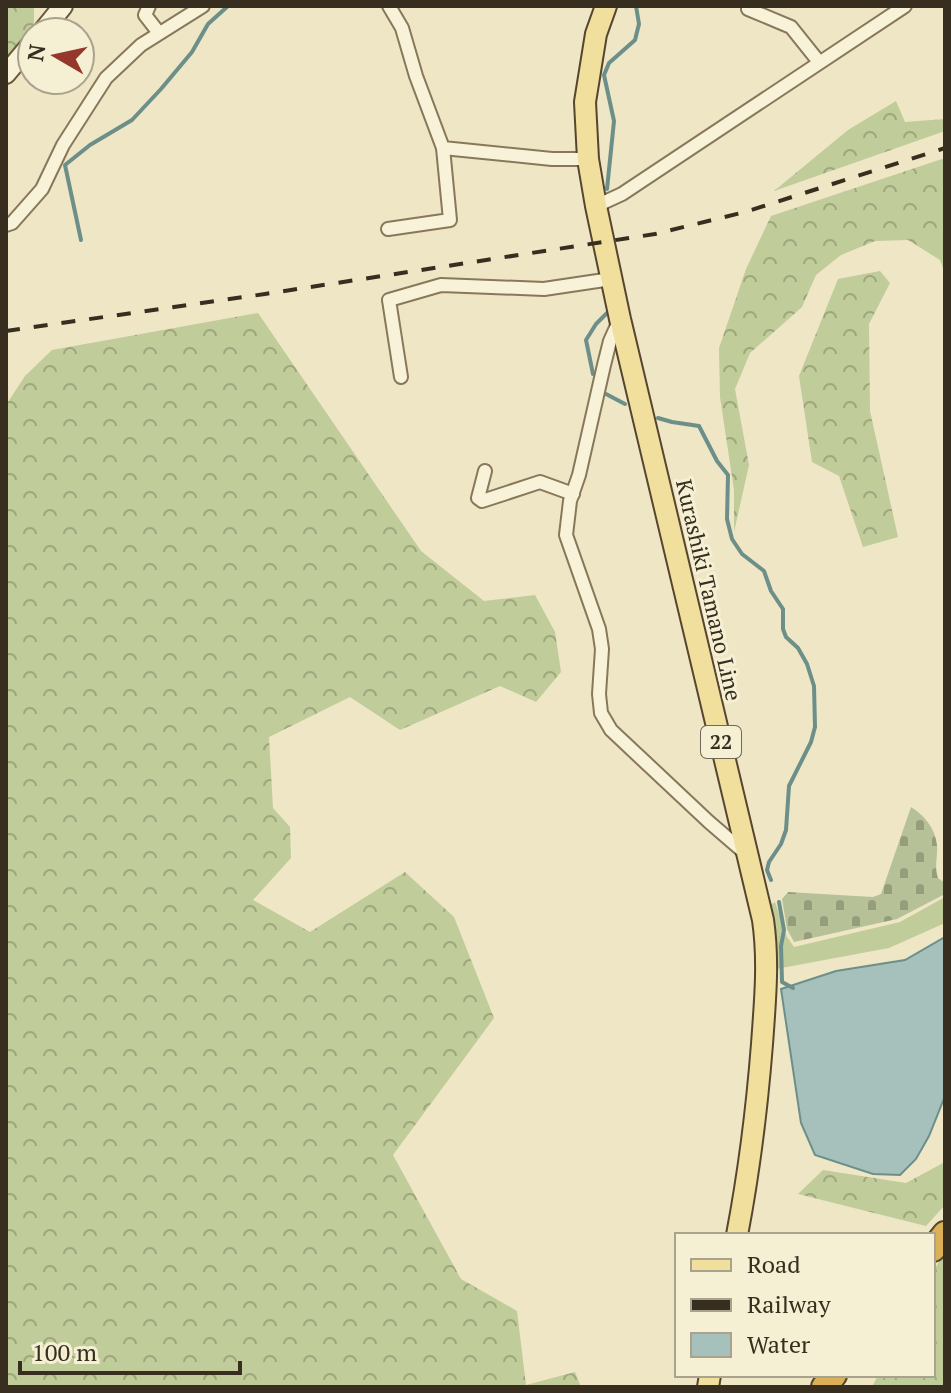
<svg xmlns="http://www.w3.org/2000/svg" width="951" height="1393" font-family="'PT Serif',serif">
  <style>
    .green { fill: #c0cc99 }
    .forest { fill: url(#forest-crowns) }
    .cemetery { fill: url(#cemetery-stones) }
    .water { fill: #a6c1bc; stroke: #6d8f8a; stroke-width: 2 }
    .lines { fill: none; stroke-linecap: round; stroke-linejoin: round }
    .stream { stroke: #6d8f8a; stroke-width: 4 }
    .street-casing { stroke: #88785b; stroke-width: 16 }
    .secondary-casing { stroke: #6a593e; stroke-width: 22 }
    .primary-casing { stroke: #56462f; stroke-width: 24 }
    .highway-casing { stroke: #56462f; stroke-width: 28 }
    .street { stroke: #f8f2d8; stroke-width: 12 }
    .secondary { stroke: #f8f2d8; stroke-width: 18 }
    .primary { stroke: #f0df9d; stroke-width: 20 }
    .highway { stroke: #dbb057; stroke-width: 24 }
    .rail { stroke: #382e1f; stroke-width: 4; stroke-dasharray: 14 14; stroke-linecap: butt }
    .labels { text-anchor: middle; stroke-width: 6; stroke-linejoin: round; paint-order: stroke }
    .shield { fill: #f5efd4; stroke: #716855; stroke-width: 2 }
    .shield-label { font-size: 20px; font-weight: bold; fill: #382e1f }
    .street-label { font-size: 22px; fill: #382e1f; stroke: #f5efd4 }
  </style>
  <defs>
    <pattern id="forest-crowns" width="20" height="18" patternUnits="userSpaceOnUse" patternTransform="scale(2)"><rect width="20" height="18" fill="#c0cc99"/><path d="M2 6a3 3 0 1 1 6 0M12 15a3 3 0 1 1 6 0" fill="none" stroke="#9da67c"/></pattern>
    <pattern id="cemetery-stones" width="16" height="16" patternUnits="userSpaceOnUse" patternTransform="scale(2)"><rect width="16" height="16" fill="#b7c198"/><path d="M2 7V4a2 2 0 0 1 4 0v3zM10 15v-3a2 2 0 0 1 4 0v3z" fill="#969d7b"/></pattern>
  </defs>
  <rect width="100%" height="100%" fill="#eee6c5"/>
  <polygon class="green" points="945,897 945,923 889,948 776,969 770,905 775,902 787,937 794,947 900,922"/>
  <g class="forest">
    <polygon points="6,6 34,6 34,23 6,91"/>
    <polygon points="896,101 905,122 945,119 945,131 774,191 848,130"/>
    <polygon points="945,158 945,273 940,260 908,240 875,241 841,255 816,275 802,307 750,353 735,389 749,465 734,532 734,490 720,397 719,348 746,269 771,216"/>
    <polygon points="880,271 890,283 869,324 870,411 898,537 863,547 839,476 812,462 799,376 838,279"/>
    <polygon points="258,313 421,551 484,601 535,595 555,632 561,672 536,702 500,686 400,730 350,697 269,737 273,808 290,827 291,858 253,900 310,932 405,872 454,917 494,1018 393,1155 461,1279 517,1311 526,1385 575,1372 581,1387 6,1387 6,405 25,376 52,350"/>
    <polygon points="945,1162 945,1205 926,1226 798,1194 823,1170 906,1183"/>
    <polygon points="945,1253 945,1387 872,1387 878,1375 933,1375 933,1271"/>
  </g>
  <path class="cemetery" d="M911,807C924,815 935,828 937,845C938,857 934,866 938,878L945,883V894L897,919L794,942L787,929L782,899L788,892L873,897L881,894Z"/>
  <polygon class="water" points="945,937 945,1096 929,1136 916,1159 900,1175 873,1174 815,1155 801,1123 781,989 836,971 905,960"/>
  <g class="lines">
    <g class="stream">
      <polyline points="607,189 614,121 604,75 609,63 635,40 639,24 636,6"/>
      <polyline points="81,240 65,165 90,145 132,120 161,89 192,52 208,24 228,6"/>
      <polyline points="593,374 586,340 596,324 607,313"/>
      <polyline points="606,394 625,404"/>
      <polyline points="658,418 672,422 699,426 717,461 728,475 727,519 732,539 742,554 764,571 771,591 783,609 783,629 786,637 798,648 807,664 814,686 815,727 811,742 789,786 786,830 781,844 769,862 767,870 771,880"/>
      <polyline points="779,902 784,930 781,946 782,982 793,988"/>
    </g>
    <g class="street-casing">
      <g id="street">
        <polyline points="149,6 145,15 159,33"/>
        <polyline points="389,6 402,28 416,76 443,148 552,159 588,159"/>
        <polyline points="748,9 791,27 819,62"/>
        <polyline points="596,206 622,194 905,6"/>
        <polyline points="6,225 12,223 42,189 63,145 106,78 141,45 203,6"/>
        <polyline points="388,229 450,220 443,148"/>
        <polyline points="620,319 610,341 604,365 579,475 570,501 566,535 599,629 602,649 599,694 601,713 611,730 709,822 745,853"/>
        <polyline points="401,377 389,300 441,285 544,289 611,279"/>
        <polyline points="485,471 478,498 482,501 540,482 573,494"/>
      </g>
    </g>
    <g class="secondary-casing">
      <g id="secondary">
        <polyline points="42,32 63,6"/>
        <polyline points="6,74 32,43"/>
      </g>
    </g>
    <g class="primary-casing">
      <g id="primary">
        <path d="M606,6L596,34L585,102L588,159L596,206L620,319L763,920C769,961 765,1002 762,1044C757,1108 749,1172 737,1235"/>
        <polyline points="708,1387 710,1375"/>
      </g>
    </g>
    <g class="highway-casing">
      <g id="highway">
        <polyline points="933,1249 945,1234"/>
        <polyline points="824,1387 834,1375"/>
      </g>
    </g>
    <use href="#street" class="street"/>
    <use href="#secondary" class="secondary"/>
    <use href="#primary" class="primary"/>
    <use href="#highway" class="highway"/>
    <polyline class="rail" points="6,331 265,294 655,234 745,212 945,148"/>
  </g>
  <g class="labels">
    <rect class="shield" x="701" y="726" width="40" height="32" rx="6"/>
    <g class="shield-label">
      <text x="721" y="749">22</text>
    </g>
    <g class="street-label">
      <text transform="translate(709 590) rotate(77)" y="8">Kurashiki Tamano Line</text>
    </g>
  </g>
  <rect width="951" height="1393" fill="none" stroke="#382e1f" stroke-width="16"/>
  <rect x="675" y="1233" width="260" height="144" fill="#f5efd4" stroke="#a9a28c" stroke-width="2"/>
  <rect x="691" y="1259" width="40" height="12" fill="#f0df9d" stroke="#a9a28c" stroke-width="2"/>
  <text x="747" y="1273" font-size="24" fill="#382e1f">Road</text>
  <rect x="691" y="1299" width="40" height="12" fill="#382e1f" stroke="#a9a28c" stroke-width="2"/>
  <text x="747" y="1313" font-size="24" fill="#382e1f">Railway</text>
  <rect x="691" y="1333" width="40" height="24" fill="#a6c1bc" stroke="#a9a28c" stroke-width="2"/>
  <text x="747" y="1353" font-size="24" fill="#382e1f">Water</text>
  <g transform="translate(56 56) rotate(279)"><circle r="38" fill="#f5efd4" stroke="#a9a28c" stroke-width="2"/>
  <path d="M0-6L14 30L0 20L-14 30Z" fill="#96372c"/>
  <text y="-12" font-size="22" font-weight="bold" text-anchor="middle" fill="#382e1f">N</text>
  </g>
  <path d="M20 1361v12h220v-12" fill="none" stroke="#382e1f" stroke-width="4"/>
  <text x="32" y="1361" font-size="24" fill="#382e1f" stroke="#f5efd4" stroke-width="6" paint-order="stroke">100 m</text>
</svg>
